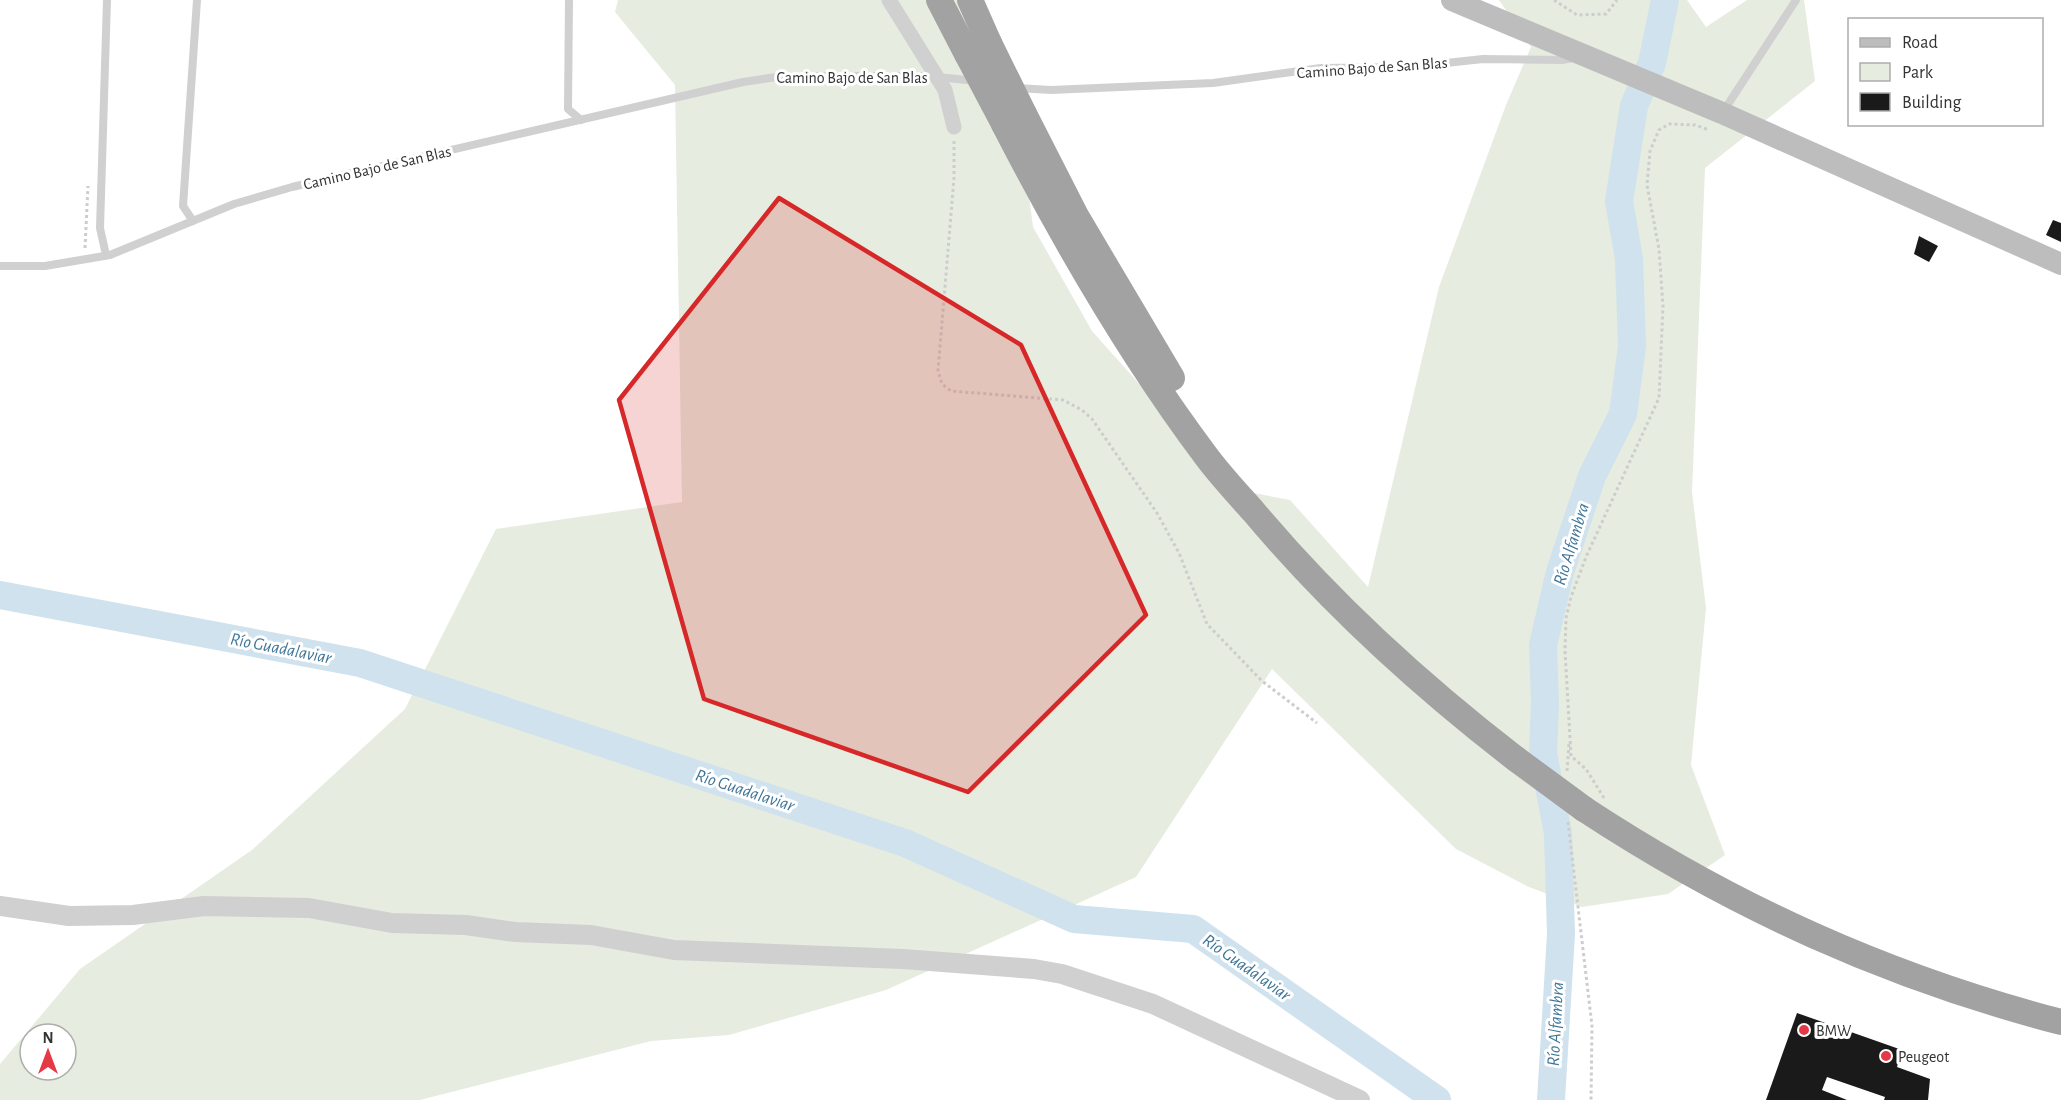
<svg xmlns="http://www.w3.org/2000/svg" width="2061" height="1100" font-family="'Alegreya Sans',sans-serif">
  <style>
    .green { fill: #e6ecdf; fill-rule: evenodd }
    .lines { fill: none; stroke-linecap: round; stroke-linejoin: round }
    .river { stroke: #cfe2ee; stroke-width: 28 }
    .building { fill: #1a1a1a }
    .path { stroke: #cdcdcd; stroke-width: 3; stroke-dasharray: 3 3; stroke-linecap: butt }
    .service { stroke: #d0d0d0; stroke-width: 8 }
    .minor { stroke: #d0d0d0; stroke-width: 15 }
    .tertiary { stroke: #d0d0d0; stroke-width: 20 }
    .secondary { stroke: #bdbdbd; stroke-width: 22 }
    .trunk { stroke: #a2a2a2; stroke-width: 26 }
    .trunk-bridge { stroke: #a2a2a2; stroke-width: 26 }
    .marked { fill: #d62828; fill-opacity: 0.2; stroke: #d62828; stroke-width: 4.5; stroke-linejoin: round }
    .poi-dot { fill: #e63946; stroke: #fff; stroke-width: 2 }
    .labels { text-anchor: middle; stroke-width: 6; stroke-linejoin: round; paint-order: stroke }
    .street-label { font-size: 16px; fill: #333; stroke: #fff }
    .poi-label { font-size: 16px; fill: #333; stroke: #fff; text-anchor: start }
    .water-label { font-size: 18px; font-style: italic; fill: #3f7597; stroke: #fff }
  </style>
  <rect width="100%" height="100%" fill="#fff"/>
  <path class="green" d="M618,0H980L1015,87L1033,227L1092,331L1233,489L1290,500L1368,587L1439,287L1506,105L1531,47L1499,0H1687L1706,27L1747,0H1804L1815,81L1705,168L1692,492L1706,608L1691,765L1725,855L1668,894L1582,907L1529,887L1456,849L1272,669L1136,877L886,990L729,1035L651,1041L420,1100H0V1064L80,969L252,850L405,709L496,529L682,502L675,85L615,12ZM30,1034H66V1070H30Z"/>
  <g class="lines">
    <g class="river">
      <polyline points="0,595 360,663 905,843 1074,919 1193,929 1437,1100"/>
      <polyline points="1551,1100 1561,934 1558,834 1543,753 1545,703 1543,645 1560,572 1592,476 1623,414 1632,346 1629,259 1619,201 1634,106 1652,63 1665,0"/>
    </g>
  </g>
  <g class="building">
    <polygon points="2053,220 2061,223 2061,242 2046,235"/>
    <polygon points="1919,236 1938,246 1929,262 1914,254"/>
    <polygon points="1797,1013 1902,1050 1897,1067 1930,1079 1928,1100 1884,1100 1885,1097 1827,1077 1822,1090 1847,1100 1766,1100"/>
  </g>
  <g class="lines">
    <g class="path">
      <polyline points="1554,0 1577,15 1606,14 1617,0"/>
      <polyline points="954,141 954,178 938,371 942,384 951,391 1063,400 1082,410 1092,419 1157,513 1179,553 1207,624 1262,681 1317,723"/>
      <polyline points="85,248 88,186"/>
      <polyline points="1567,771 1569,744"/>
      <polyline points="1604,798 1586,769 1571,756 1565,651 1566,618 1571,597 1586,557 1659,398 1663,306 1659,249 1647,185 1650,151 1659,130 1669,124 1695,125 1709,130"/>
      <polyline points="1568,822 1592,1026 1591,1100"/>
    </g>
    <g class="service">
      <polyline points="569,0 568,109 581,120"/>
      <polyline points="1017,88 1051,90 1213,83 1321,68 1409,67 1483,59 1562,60 1573,58"/>
      <polyline points="1723,112 1796,0"/>
      <polyline points="193,221 183,206 197,0"/>
      <polyline points="106,255 100,228 107,0"/>
      <polyline points="0,266 45,266 110,255 234,204 292,187 743,82 783,76 928,76 976,81"/>
    </g>
    <polyline class="minor" points="889,0 945,90 954,127"/>
    <polyline class="tertiary" points="0,906 69,916 133,915 204,906 309,908 392,923 466,925 515,932 591,935 674,950 903,959 1034,969 1062,974 1153,1004 1360,1100"/>
    <polyline class="secondary" points="1452,0 1722,113 2061,264"/>
    <g class="trunk">
      <polyline points="939,0 967,54"/>
      <polyline points="970,0 989,43"/>
      <polyline points="1024,114 1076,216 1172,378"/>
      <path d="M1004,124C1063,239 1128,352 1206,456C1220,475 1237,493 1253,511C1331,604 1420,685 1516,759"/>
      <path d="M1584,809C1733,907 1888,977 2061,1022"/>
    </g>
    <g class="trunk-bridge">
      <polyline points="989,43 1024,114"/>
      <polyline points="967,54 1004,124"/>
      <polyline points="1516,759 1584,809"/>
    </g>
  </g>
  <path class="marked" d="M779,198L1021,345L1146,615L968,792L704,699L619,400Z"/>
  <g class="poi-dot">
    <circle cx="1804" cy="1030" r="6"/>
    <circle cx="1886" cy="1056" r="6"/>
  </g>
  <g class="labels">
    <g class="street-label">
      <text transform="translate(1372 67) rotate(-4)" y="6">Camino Bajo de San Blas</text>
      <text x="852" y="83">Camino Bajo de San Blas</text>
      <text transform="translate(377 167) rotate(-13)" y="6">Camino Bajo de San Blas</text>
    </g>
    <g class="poi-label">
      <text x="1816" y="1036">BMW</text>
      <text x="1898" y="1062">Peugeot</text>
    </g>
    <g class="water-label">
      <text transform="translate(1571 544) rotate(-73)" y="6">Río Alfambra</text>
      <text transform="translate(281 648) rotate(11)" y="6">Río Guadalaviar</text>
      <text transform="translate(745 790) rotate(18)" y="6">Río Guadalaviar</text>
      <text transform="translate(1247 967) rotate(35)" y="6">Río Guadalaviar</text>
      <text transform="translate(1555 1024) rotate(-87)" y="6">Río Alfambra</text>
    </g>
  </g>
  <rect x="1848" y="18" width="195" height="108" fill="#ffffff" stroke="#adadad" stroke-width="1.5"/>
  <rect x="1860" y="38" width="30" height="9" fill="#bdbdbd" stroke="#adadad" stroke-width="1.5"/>
  <text x="1902" y="48" font-size="18" fill="#333333">Road</text>
  <rect x="1860" y="63" width="30" height="18" fill="#e6ecdf" stroke="#adadad" stroke-width="1.5"/>
  <text x="1902" y="78" font-size="18" fill="#333333">Park</text>
  <rect x="1860" y="93" width="30" height="18" fill="#1a1a1a" stroke="#adadad" stroke-width="1.5"/>
  <text x="1902" y="108" font-size="18" fill="#333333">Building</text>
  <g transform="translate(48 1052)"><circle r="28" fill="#ffffff" stroke="#adadad" stroke-width="1.5"/>
  <path d="M0-4.5L10 22L0 15L-10 22Z" fill="#e63946"/>
  <text y="-9" font-size="16" font-weight="bold" text-anchor="middle" fill="#333333">N</text>
  </g>
</svg>
